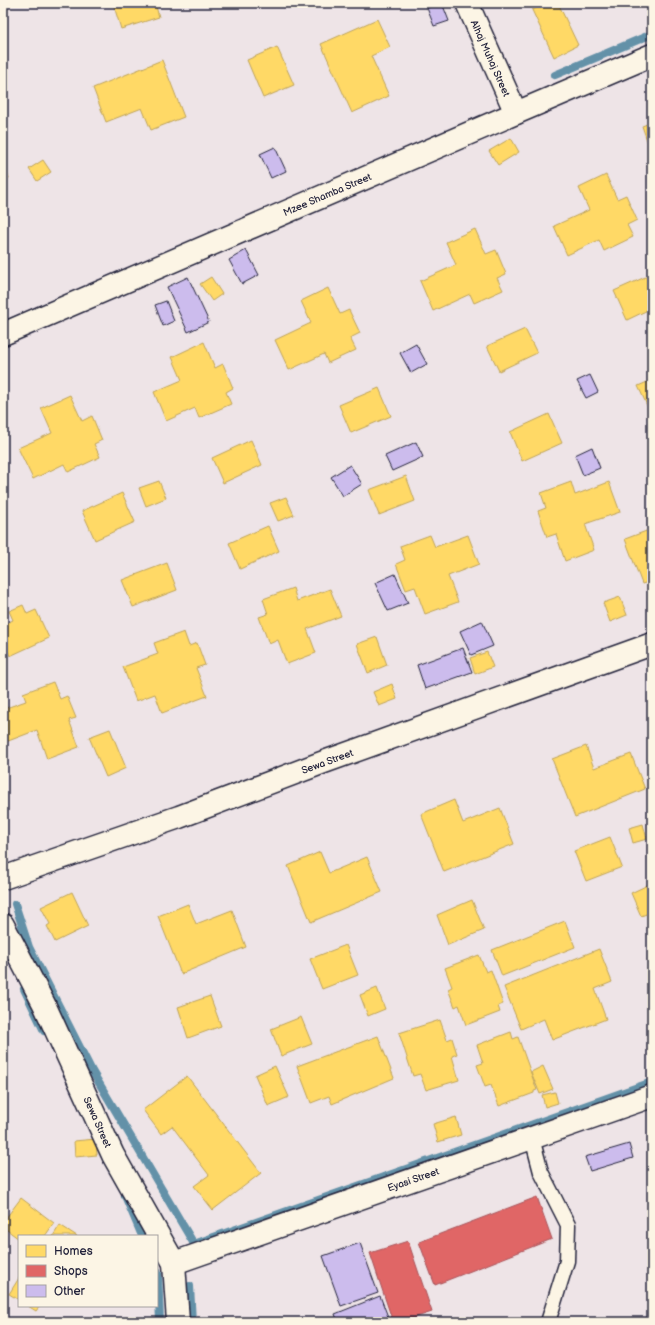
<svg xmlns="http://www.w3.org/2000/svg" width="655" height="1325" font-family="'Balsamiq Sans',sans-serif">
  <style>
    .homes { fill: #ffd966; stroke: #bda259 }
    .shops { fill: #e06666; stroke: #a75259 }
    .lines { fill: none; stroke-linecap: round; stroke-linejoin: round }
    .stream { stroke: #6391a8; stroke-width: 8 }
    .building { fill: #ccbced; stroke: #22223b }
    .lane-casing { stroke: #22223b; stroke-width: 17 }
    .street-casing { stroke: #22223b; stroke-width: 25 }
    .lane { stroke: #fcf5e5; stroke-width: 14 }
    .street { stroke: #fcf5e5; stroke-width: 22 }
    .labels { text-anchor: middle; stroke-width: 4; stroke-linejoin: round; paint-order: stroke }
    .street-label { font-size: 10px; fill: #22223b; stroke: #fcf5e5 }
  </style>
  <rect width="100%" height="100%" fill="#eee4e7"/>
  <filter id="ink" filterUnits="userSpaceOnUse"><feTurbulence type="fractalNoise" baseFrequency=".025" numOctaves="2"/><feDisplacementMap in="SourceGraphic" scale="8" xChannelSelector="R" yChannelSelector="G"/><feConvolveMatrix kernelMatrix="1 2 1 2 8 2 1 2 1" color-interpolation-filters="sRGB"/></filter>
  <g filter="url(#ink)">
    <g class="homes">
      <polygon points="113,3 155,3 159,17 121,29"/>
      <polygon points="547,3 558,3 578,45 554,57 532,10"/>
      <polygon points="377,19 390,47 371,56 389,96 352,113 321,44"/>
      <polygon points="277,47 294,85 263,98 247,60"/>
      <polygon points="162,60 184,117 151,130 142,108 106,122 93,88"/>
      <polygon points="652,122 652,148 650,149 642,126"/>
      <polygon points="511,138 519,152 498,165 489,151"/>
      <polygon points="43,160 51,172 37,181 29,169"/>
      <polygon points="3,165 9,178 3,181"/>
      <polygon points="606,175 617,199 626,195 637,220 627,225 633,237 604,251 599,240 567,255 554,226 589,210 579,188"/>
      <polygon points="475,229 486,254 496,250 506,274 497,278 503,290 474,303 470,294 433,311 420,281 456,265 446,242"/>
      <polygon points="652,274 652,308 627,320 614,291"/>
      <polygon points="211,277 222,294 212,301 200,284"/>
      <polygon points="328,288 340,314 349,310 360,333 350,338 356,350 328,363 324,354 289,370 275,340 311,323 301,301"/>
      <polygon points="525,329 537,353 499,371 487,346"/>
      <polygon points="204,342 215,368 223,364 233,388 226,392 231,404 199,418 195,408 166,421 154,392 182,380 172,357"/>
      <polygon points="652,380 652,414 651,414 638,386"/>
      <polygon points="379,388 391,416 351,433 339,405"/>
      <polygon points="70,395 82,421 92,416 102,440 94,444 100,457 68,472 64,464 33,479 18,448 52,433 41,408"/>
      <polygon points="549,414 562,443 522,461 510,432"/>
      <polygon points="251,440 262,465 223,483 212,458"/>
      <polygon points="406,476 415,501 379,515 369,490"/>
      <polygon points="159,481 166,498 146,506 139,488"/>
      <polygon points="571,482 575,495 609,482 620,512 585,524 594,550 565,561 556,534 547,537 538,511 546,508 541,493"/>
      <polygon points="122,493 135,522 95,540 82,511"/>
      <polygon points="286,497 294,515 278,521 270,503"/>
      <polygon points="268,526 279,551 240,569 229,543"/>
      <polygon points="649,530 652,538 652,581 642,584 625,539"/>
      <polygon points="430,535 435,547 468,535 479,564 448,576 458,602 425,614 415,587 406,590 396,564 405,560 400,546"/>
      <polygon points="167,563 177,590 133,607 122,580"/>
      <polygon points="293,588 297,601 330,589 341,616 307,629 316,653 287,664 278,640 269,644 259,617 268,614 263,599"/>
      <polygon points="620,597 627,615 610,622 603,603"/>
      <polygon points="23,605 27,614 36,610 49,638 10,656 3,642 3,625 13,620 9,611"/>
      <polygon points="184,632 189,646 197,643 205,665 196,668 207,696 162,713 155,694 136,701 123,667 158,654 154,643"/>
      <polygon points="377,637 387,665 368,673 357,644"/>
      <polygon points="487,652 493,667 475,674 470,658"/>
      <polygon points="53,682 60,699 67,696 76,718 69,720 79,747 47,759 37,730 3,743 3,709 26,701 23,693"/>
      <polygon points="392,684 397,699 379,706 373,692"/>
      <polygon points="110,729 126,768 106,777 89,737"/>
      <polygon points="586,746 594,768 631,754 645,789 575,817 552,759"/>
      <polygon points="454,800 463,823 500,808 514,844 444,872 421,814"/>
      <polygon points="643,824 647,839 633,843 629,828"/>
      <polygon points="610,837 622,867 586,881 574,851"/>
      <polygon points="320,852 329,873 367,857 382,892 311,922 288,866"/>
      <polygon points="652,883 652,912 641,916 631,893"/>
      <polygon points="72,892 88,926 55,942 47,926 50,924 41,907"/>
      <polygon points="472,900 484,930 448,945 437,915"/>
      <polygon points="188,904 196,924 232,910 246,947 181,974 158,916"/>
      <polygon points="565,921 575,947 502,976 492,950"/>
      <polygon points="346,945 358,975 322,989 310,959"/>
      <polygon points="599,949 612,982 595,989 606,1019 552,1040 544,1019 521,1029 504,987"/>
      <polygon points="479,955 486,972 491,970 503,1004 498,1006 500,1012 466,1025 459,1005 455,1007 448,989 452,987 445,968"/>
      <polygon points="377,988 385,1009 368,1016 360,995"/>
      <polygon points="210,996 221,1026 188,1038 178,1007"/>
      <polygon points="301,1017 312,1044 281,1056 271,1029"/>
      <polygon points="440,1020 447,1040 452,1038 457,1054 452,1056 459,1080 426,1090 420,1074 413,1076 399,1033"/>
      <polygon points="511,1032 513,1039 518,1037 537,1090 534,1091 534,1093 499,1106 491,1085 485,1087 477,1065 483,1063 477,1045"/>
      <polygon points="378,1036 394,1078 332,1104 329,1096 311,1103 297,1066"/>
      <polygon points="275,1066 289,1097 268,1106 255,1075"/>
      <polygon points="543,1066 553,1089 540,1094 531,1072"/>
      <polygon points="187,1076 261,1173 213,1210 194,1186 209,1175 172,1126 161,1134 143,1110"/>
      <polygon points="555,1092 558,1103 545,1107 542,1095"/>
      <polygon points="456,1117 461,1135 438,1142 433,1124"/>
      <polygon points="96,1139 97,1155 75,1157 74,1141"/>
      <polygon points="21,1198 54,1223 45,1236 19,1236 19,1239 3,1227 3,1222"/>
      <polygon points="60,1225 77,1236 53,1236"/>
      <polygon points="19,1278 19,1300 9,1294"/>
      <polygon points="28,1306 40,1306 36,1311"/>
    </g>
    <g class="shops">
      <polygon points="537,1197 552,1239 435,1285 419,1242"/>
      <polygon points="408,1241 432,1312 401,1322 393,1322 370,1253"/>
    </g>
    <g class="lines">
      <g class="stream">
        <polyline points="555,75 652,34"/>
        <polyline points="15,904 29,947 92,1071 194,1244 652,1082"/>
        <polyline points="24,989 44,1031"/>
        <polyline points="125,1196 142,1236"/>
        <polyline points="157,1271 158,1274 160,1322"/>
        <polyline points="190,1286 192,1322"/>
      </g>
    </g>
    <g class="building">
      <polygon points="440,3 442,3 449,21 434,26 427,8"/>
      <polygon points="275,147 286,171 271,178 260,154"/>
      <polygon points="246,250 259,275 242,284 229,260"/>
      <polygon points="188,277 209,322 188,332 167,287"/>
      <polygon points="166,301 174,321 163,326 155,305"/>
      <polygon points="416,344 427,364 411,373 400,353"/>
      <polygon points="590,375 598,392 586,398 577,381"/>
      <polygon points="416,442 423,457 392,471 385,456"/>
      <polygon points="592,447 600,468 583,475 575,455"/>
      <polygon points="350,465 362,484 343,496 331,477"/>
      <polygon points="395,574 408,603 388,611 375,583"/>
      <polygon points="482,621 493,646 471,655 460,631"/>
      <polygon points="463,648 472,672 425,689 417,665"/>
      <polygon points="629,1144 633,1158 590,1171 585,1157"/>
      <polygon points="360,1243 378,1293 341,1306 323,1256"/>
      <polygon points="380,1296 390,1322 338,1322 335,1314"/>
    </g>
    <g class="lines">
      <g class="lane-casing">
        <polyline id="lane" points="532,1138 541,1172 568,1225 567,1261 548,1322"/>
      </g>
      <g class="street-casing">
        <g id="street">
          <polyline points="467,3 516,113"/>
          <polyline points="3,334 516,113 652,55"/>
          <polyline points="3,878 179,817 324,762 652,644"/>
          <polyline points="3,925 44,1004 113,1155 174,1263 178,1322"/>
          <polyline points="174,1263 652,1096"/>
        </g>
      </g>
      <use href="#lane" class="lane"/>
      <use href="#street" class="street"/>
    </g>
  </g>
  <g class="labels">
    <g class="street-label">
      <text transform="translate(491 58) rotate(66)" y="4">Alhaj Muhaj Street</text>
      <text transform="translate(327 194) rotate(-23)" y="4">Mzee Shamba Street</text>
      <text transform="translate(327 761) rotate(-20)" y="4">Sewa Street</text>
      <text transform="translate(98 1122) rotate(66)" y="4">Sewa Street</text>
      <text transform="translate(413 1179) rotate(-19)" y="4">Eyasi Street</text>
    </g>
  </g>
  <rect width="655" height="1325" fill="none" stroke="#fcf5e5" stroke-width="16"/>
  <rect x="8" y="8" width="639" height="1309" fill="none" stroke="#22223b" stroke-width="1.5" filter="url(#ink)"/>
  <rect x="18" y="1235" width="140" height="72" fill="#fcf5e5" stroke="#a5a1a1"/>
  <rect x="26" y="1245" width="20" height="12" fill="#ffd966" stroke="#a5a1a1"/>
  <text x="54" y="1255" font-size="12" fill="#22223b">Homes</text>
  <rect x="26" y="1265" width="20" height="12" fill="#e06666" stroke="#a5a1a1"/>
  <text x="54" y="1275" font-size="12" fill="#22223b">Shops</text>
  <rect x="26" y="1285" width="20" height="12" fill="#ccbced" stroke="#a5a1a1"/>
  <text x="54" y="1295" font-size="12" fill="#22223b">Other</text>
</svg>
